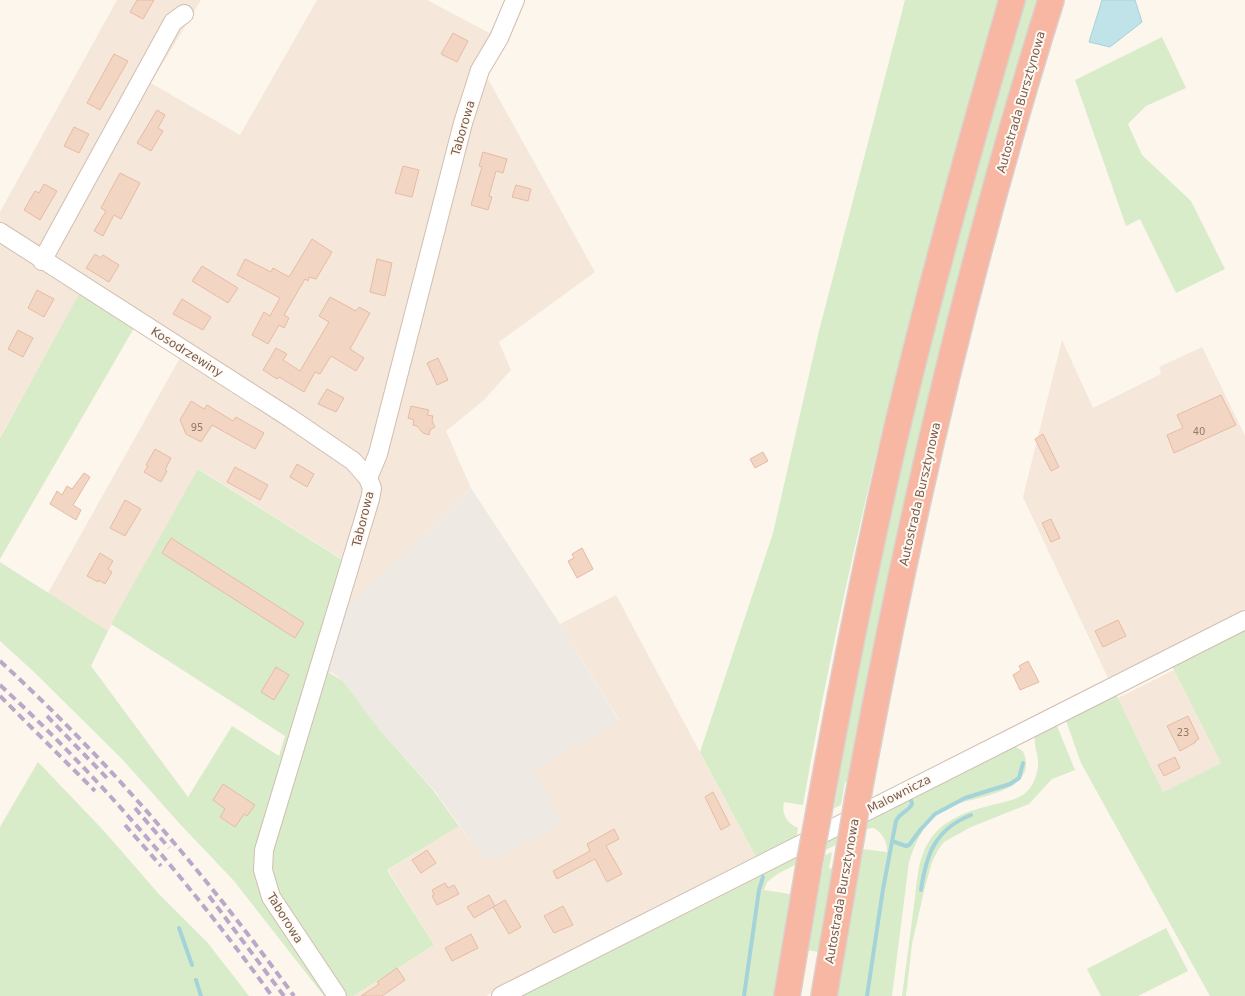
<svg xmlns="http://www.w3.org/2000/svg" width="1245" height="996" font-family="'DejaVu Sans',sans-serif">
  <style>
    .residential { fill: #f5e8da }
    .industrial { fill: #efe9e4 }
    .green { fill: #d8ecc9 }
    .water { fill: #bfe3e8; stroke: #a5d3da }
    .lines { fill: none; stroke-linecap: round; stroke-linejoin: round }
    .stream { stroke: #a5d3da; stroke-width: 4 }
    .building { fill: #f3d5c3; stroke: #e6bba3 }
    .minor-casing { stroke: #d1beb0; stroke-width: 20 }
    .highway-casing { stroke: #dad1cd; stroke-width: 28 }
    .minor { stroke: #fff; stroke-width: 18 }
    .highway { stroke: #f7b7a3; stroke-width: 25 }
    .rail { stroke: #b9a8c9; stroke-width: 4; stroke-dasharray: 8 5; stroke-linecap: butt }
    .highway-bridge-casing { stroke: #dad1cd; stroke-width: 28; stroke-linecap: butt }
    .highway-bridge { stroke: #f7b7a3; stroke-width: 25 }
    .labels { text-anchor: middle; stroke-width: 4; stroke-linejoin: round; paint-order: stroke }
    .number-label { font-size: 10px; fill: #987a6a }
    .street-label { font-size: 12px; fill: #7a5c4d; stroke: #fffaf3 }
  </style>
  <rect width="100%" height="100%" fill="#fdf6ec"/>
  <g class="residential">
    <polygon points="117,0 201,0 151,83 240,135 317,0 427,0 497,37 483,70 595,272 499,342 511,370 484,400 446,431 471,488 440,520 337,616 348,563 199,469 108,631 48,593 181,356 83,288 0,437 0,212"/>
    <polygon points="1062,340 1093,408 1161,374 1159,367 1202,347 1245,436 1245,609 1108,678 1023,497"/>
    <polygon points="616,595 757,859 486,996 353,996 434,945 388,870 459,825 486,862 533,771 619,720 560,624"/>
    <polygon points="1174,670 1221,763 1163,792 1118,698"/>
  </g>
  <polygon class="industrial" points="471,488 560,624 619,721 533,771 564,824 486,862 434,790 379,729 343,681 333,673 319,670 337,616 440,520"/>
  <g class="green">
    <path d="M905,0H999C974,79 953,160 931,241C881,427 836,615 803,805L784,802C781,814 787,823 798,828L796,839L757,859L700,752L773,533L819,331Z"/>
    <polygon points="1021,0 1043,0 852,783 845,782 841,805 834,808 838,785 830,783 891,490"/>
    <polygon points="1162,37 1186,88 1146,106 1128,124 1142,155 1191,201 1225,269 1176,293 1140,219 1126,226 1075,80"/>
    <polygon points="79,294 134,328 0,559 0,438"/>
    <polygon points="198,469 344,561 257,860 332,996 324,996 234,881 180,824 122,759 33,671 0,641 0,562 108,631 91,666 188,797 232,726 279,756 285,736 111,624"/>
    <polygon points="1245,627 1245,996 1210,996 1081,763 1065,718 1115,692 1163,792 1221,763 1171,664"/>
    <polygon points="328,672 343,681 379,729 433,790 459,826 387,870 434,945 353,996 342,996 282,909 268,864 326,673"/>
    <path d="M1052,724L1057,726L1075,770L1052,779L1029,804L971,827L944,842L938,850L932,862L924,891L912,944L906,996H902C906,966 910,936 914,905C917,885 917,861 928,843C941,820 967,811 992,805C1003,802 1014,801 1024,794C1031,789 1035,780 1037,772C1041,759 1033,747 1035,734Z"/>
    <path d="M1011,746C1018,747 1024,750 1025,757C1034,790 982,796 960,803C953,805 946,809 939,813C923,825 915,843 909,862L892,996H837L862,849L887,852C888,842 882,833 874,828H870L779,873L767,882L764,890L790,894L774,996H510Z"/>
    <polygon points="38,762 104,831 157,892 207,942 249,996 0,996 0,827"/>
    <polygon points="832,852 829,868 838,870 824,953 802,949 815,872 822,873 825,855"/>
    <polygon points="1166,928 1188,971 1138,996 1101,996 1087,969"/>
  </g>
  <polygon class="water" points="1102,0 1135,0 1142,22 1110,47 1089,42"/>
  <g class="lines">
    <g class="stream">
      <polyline points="892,841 906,846 909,845 921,829 935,814 965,798 1010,784 1019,778 1023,763"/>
      <path d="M921,890C926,855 935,829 971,815"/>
      <polyline points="179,928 192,965"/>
      <polyline points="196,980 201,996"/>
      <polyline points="744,996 759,890 763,877"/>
      <path d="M867,996L883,889L896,821C899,813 909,811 912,804L911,800"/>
    </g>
  </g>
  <g class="building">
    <polygon points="137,0 154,0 143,19 130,12"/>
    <polygon points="453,33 468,41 457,62 441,54"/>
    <polygon points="114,54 128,61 100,110 87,103"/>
    <polygon points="157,110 165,115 158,128 163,131 151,151 137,143"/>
    <polygon points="74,127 89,134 79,153 64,146"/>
    <polygon points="483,152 507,159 503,173 496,171 489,196 492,197 488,210 471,205 482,167 479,166"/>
    <polygon points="403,166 419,170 412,197 395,193"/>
    <polygon points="120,173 140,183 121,219 114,215 103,236 94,231 106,211 101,208"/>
    <polygon points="44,184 57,191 40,220 24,210 35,191 39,193"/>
    <polygon points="516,185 531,189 528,201 512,197"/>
    <polygon points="312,239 332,252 316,279 309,277 308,281 305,279 284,315 289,318 284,328 279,325 268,344 252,335 264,312 270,316 280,298 237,275 245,259 271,272 273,268 289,277"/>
    <polygon points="95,254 101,258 103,255 119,265 109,282 86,268"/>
    <polygon points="377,259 392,263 385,296 370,292"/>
    <polygon points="202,266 238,288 228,303 192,281"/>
    <polygon points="37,290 54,299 44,317 28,308"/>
    <polygon points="330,297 356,311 359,307 370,313 350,349 364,358 356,371 331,356 320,374 315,372 304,392 279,377 277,379 263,370 276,348 287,354 283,360 300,371 329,322 319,316"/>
    <polygon points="182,299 211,317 203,330 173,314"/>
    <polygon points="18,330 33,338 23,357 8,349"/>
    <polygon points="438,358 448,380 437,385 427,363"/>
    <polygon points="327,389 344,398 336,412 318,404"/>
    <polygon points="1221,395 1236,425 1174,453 1167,435 1183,428 1177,415"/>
    <polygon points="191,401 204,409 207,405 233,421 236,417 264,433 255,449 212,425 201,442 186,434 180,420"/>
    <polygon points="411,406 429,410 427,415 433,416 432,421 435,427 430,430 429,435 423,433 417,426 413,425 414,420 408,418"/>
    <polygon points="1043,434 1059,467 1051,471 1035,439"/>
    <polygon points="155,449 171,458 165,470 167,471 161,482 144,472 148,466 146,465"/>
    <polygon points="763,452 768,461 755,468 750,459"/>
    <polygon points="297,464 314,474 307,487 290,477"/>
    <polygon points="235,467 268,485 260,500 227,482"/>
    <polygon points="84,473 90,477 73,505 81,510 76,520 50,504 57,491 62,495 67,486 72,489"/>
    <polygon points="125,500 141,509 125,536 110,528"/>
    <polygon points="1051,519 1060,538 1051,542 1042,523"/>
    <polygon points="171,538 304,623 295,638 162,553"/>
    <polygon points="582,548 593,569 577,578 568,561 574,558 572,554"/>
    <polygon points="100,553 113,561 108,569 112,572 105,584 99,580 98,582 87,576"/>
    <polygon points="1118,620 1126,636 1103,647 1095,631"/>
    <polygon points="1028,661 1039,682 1020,690 1013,675 1021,670 1019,666"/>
    <polygon points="276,667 289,675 274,700 261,692"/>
    <polygon points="1188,716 1199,739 1195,741 1196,742 1180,751 1167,726"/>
    <polygon points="1175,757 1180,768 1164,776 1158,765"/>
    <polygon points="223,784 255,805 247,816 244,814 235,827 220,817 225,809 213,800"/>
    <polygon points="713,792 730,825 721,830 705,797"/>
    <polygon points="614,829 619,839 606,846 622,874 607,882 595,859 557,879 553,871 590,851 587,844"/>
    <polygon points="427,850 436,863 421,873 412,860"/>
    <polygon points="445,883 448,888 454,885 459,894 437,905 432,896 434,895 432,890"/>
    <polygon points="489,895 495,906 474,918 467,907"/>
    <polygon points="505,900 521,927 509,934 493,907"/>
    <polygon points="563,906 573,925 554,933 544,916"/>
    <polygon points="471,934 478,948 452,961 445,948"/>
    <polygon points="397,968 405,980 382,996 361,996 379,984 377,982"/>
  </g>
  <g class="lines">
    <g class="minor-casing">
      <g id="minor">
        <polyline points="0,232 290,418 353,461 368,478"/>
        <polyline points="42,261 173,22 184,14"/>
        <polyline points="337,996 271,897 263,870 264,850 370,499 372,488 368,478 378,454 463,123 480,70 499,38 515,0"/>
        <polyline points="501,996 1245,620"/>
      </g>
    </g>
    <g class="highway-casing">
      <g id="highway">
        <path d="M858,797C907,528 969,261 1051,0"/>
        <path d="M818,817C840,693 865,568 893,445C928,295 969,147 1012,0"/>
        <polyline points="787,996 810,859"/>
        <polyline points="824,996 851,839"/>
      </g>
    </g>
    <use href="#minor" class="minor"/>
    <use href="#highway" class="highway"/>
    <g class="rail">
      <path d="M0,661C110,762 206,875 294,996"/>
      <path d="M0,685C102,779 191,885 272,996"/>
      <polyline points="0,696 95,791"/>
      <polyline points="47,716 108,779"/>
      <polyline points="135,808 169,848"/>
      <polyline points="125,825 161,866"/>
      <polyline points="209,896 284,996"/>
    </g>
    <g class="highway-bridge-casing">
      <g id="highway-bridge">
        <polyline points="851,839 858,797"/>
        <polyline points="810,859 818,817"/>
      </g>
    </g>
    <use href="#highway-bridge" class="highway-bridge"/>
  </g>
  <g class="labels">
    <g class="number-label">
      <text x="197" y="431">95</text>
      <text x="1199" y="435">40</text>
      <text x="1183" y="736">23</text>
    </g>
    <g class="street-label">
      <text transform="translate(1021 102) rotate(-74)" y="4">Autostrada Bursztynowa</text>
      <text transform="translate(463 128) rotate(-74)" y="4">Taborowa</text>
      <text transform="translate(187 352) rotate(32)" y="4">Kosodrzewiny</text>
      <text transform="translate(920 494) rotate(-77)" y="4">Autostrada Bursztynowa</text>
      <text transform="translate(363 519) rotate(-76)" y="4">Taborowa</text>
      <text transform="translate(899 794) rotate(-27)" y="4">Malownicza</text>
      <text transform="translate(842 891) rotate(-80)" y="4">Autostrada Bursztynowa</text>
      <text transform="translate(285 918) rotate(58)" y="4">Taborowa</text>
    </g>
  </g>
</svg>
